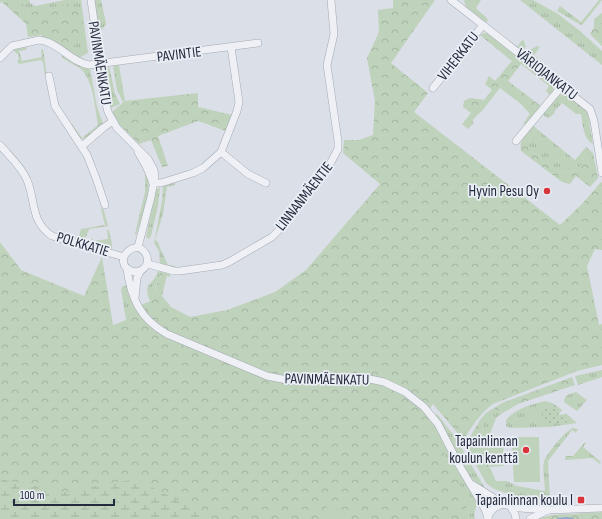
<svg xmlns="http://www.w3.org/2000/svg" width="602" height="519" font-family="'Sofia Sans Condensed',sans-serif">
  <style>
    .grass { fill: url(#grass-tufts) }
    .forest { fill: url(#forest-crowns) }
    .wetland { fill: url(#wetland-marsh) }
    .park { fill: url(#park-dots) }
    .pitch { fill: #bfd2bb }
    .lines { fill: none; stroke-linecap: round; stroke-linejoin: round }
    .stream { stroke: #93a8ca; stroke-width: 2 }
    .minor-casing { stroke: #a4a9b4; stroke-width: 8 }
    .minor { stroke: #eef0f5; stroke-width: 7 }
    .poi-dot { fill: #d8343c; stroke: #eaeef5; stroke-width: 1.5 }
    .labels { text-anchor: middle; stroke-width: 3.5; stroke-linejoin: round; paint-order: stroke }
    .street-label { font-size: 15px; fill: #242b3e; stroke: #eaeef5 }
    .poi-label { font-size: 15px; fill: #242b3e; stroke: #eaeef5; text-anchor: end }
  </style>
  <defs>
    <pattern id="grass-tufts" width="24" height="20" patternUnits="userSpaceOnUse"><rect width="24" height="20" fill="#bfd2bb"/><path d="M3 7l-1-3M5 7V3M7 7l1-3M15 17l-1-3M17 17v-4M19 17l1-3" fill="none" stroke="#a4b4a2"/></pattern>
    <pattern id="forest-crowns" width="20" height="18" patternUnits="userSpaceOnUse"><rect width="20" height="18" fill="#bfd2bb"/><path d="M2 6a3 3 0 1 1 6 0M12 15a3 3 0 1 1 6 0" fill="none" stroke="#a4b4a2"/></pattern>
    <pattern id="wetland-marsh" width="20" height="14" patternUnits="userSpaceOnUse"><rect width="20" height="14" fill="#bfd2bb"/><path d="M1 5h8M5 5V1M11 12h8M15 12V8" fill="none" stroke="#a4b4a2"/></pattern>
    <pattern id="park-dots" width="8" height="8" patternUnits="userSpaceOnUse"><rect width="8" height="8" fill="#bfd2bb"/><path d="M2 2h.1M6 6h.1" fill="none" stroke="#a4b4a2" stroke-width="1.8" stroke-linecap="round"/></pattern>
  </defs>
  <rect width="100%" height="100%" fill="#dbdfe7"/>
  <g class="grass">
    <polygon points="19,0 29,0 30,3 35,6 65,0 81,0 88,53 79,58 42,37 42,35 46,36 30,13 20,3"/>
    <polygon points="93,0 101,0 106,23 106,25 100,31 100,30 98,30"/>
    <path d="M464,0H481L476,8C479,12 485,15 488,20L486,23L466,7Z"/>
    <polygon points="520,0 533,0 558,14 580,31 602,51 602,65"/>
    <polygon points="599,0 602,0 583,24 581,25 557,11 560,6 581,22"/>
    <polygon points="523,39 526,47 524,48 528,51 537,46 540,47 534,55 543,63 540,65 517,47"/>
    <polygon points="27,47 26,50 19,51 22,61 42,57 41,50 43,49 47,76 45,76 43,62 41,60 19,64 17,61 19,59 18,54 12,50"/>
    <path d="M62,55L83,67L90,68L97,107L103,123L85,139L80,138L70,124H72L82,138L98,125C95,108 94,85 83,71C80,67 67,61 62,58Z"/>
    <polygon points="119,65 125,101 123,102 117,90 113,66"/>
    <path d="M109,66L115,94L120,104L111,108C108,104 103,76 105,71C106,68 107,68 109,66Z"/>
    <path d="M563,94L567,95L585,109L588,114L593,144C583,139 583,124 581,114H576L562,103L554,112L555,113L549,118L544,116L543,113C549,106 554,96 563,94Z"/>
    <path d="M537,129L575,160L586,147C582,167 583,169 563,173L546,163L528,148V142Z"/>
    <path d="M145,174H147C152,194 143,216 136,235L135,234L145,192Z"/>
    <polygon points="175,183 175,185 167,187 163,214 155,240 158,242 160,248 168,265 175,266 175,269 160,264 159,251 154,243 162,201 163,186"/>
    <polygon points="160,187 158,206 151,236 149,239 146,237 155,193 156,190"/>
    <polygon points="102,208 104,211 108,226 89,229 84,242 78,240 81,229 105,225 101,209"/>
    <polygon points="107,230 109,230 112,244 112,249 90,243 92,237 93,241 108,239"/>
    <path d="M158,271L170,274V277L163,274C156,278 156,286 155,293L158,294L157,297L150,301C142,281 153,287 158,271Z"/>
    <polygon points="127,285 133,306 130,307 126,320 121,289 122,287"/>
    <polygon points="602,370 602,377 578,385 575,376"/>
    <path d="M576,392L587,400L577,411L564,402C565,394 570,394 576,392Z"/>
    <path d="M545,401L552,403L558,407L556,417L557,418L569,422V416L577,423L549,427L510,428L506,426V420C516,408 530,405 545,401Z"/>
    <path d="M494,408L501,414L496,418L488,439L489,465L496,481H507L517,486L545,491C545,483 542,469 544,462C546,454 566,430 573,428L578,429L576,433L572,430L548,461L550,499L527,500L494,489L486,483L479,470L487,468C482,457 480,434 484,422L480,420L486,413Z"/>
    <path d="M435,414H437L455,437L486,490C461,477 451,437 435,414Z"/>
    <polygon points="426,415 436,428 456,468 478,501 474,514 475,519 469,519 465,500"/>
    <polygon points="585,442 586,443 583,447 601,462 600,464 592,458 565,460 566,456 573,456"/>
  </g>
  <g class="forest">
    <polygon points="0,0 19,0 30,13 70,3 81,12 85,38 69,49 42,35 28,37 26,24 2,2 0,3"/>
    <path d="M393,0H435L391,63L428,93L414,112L560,225L582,204L601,182L602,183V250L595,249L587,266L599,325L602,324V365L577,371L493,404C481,413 474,423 466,436L461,437L433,404L426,415L461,487L465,500L469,519H0V242L21,270L84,296L102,257L113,325L126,320L130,307C139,305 153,303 158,294L155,293L158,279L163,274L167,275L162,296L171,307L190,317L227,310L275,292L306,270L380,184L343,153L344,140H359L373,135L375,101L367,58L379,32L378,10L393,8Z"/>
    <polygon points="602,13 602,46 590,34 594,27 594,19"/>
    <polygon points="484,33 488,34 551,82 553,85 554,92 550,95 546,91 549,86 521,64 508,81 541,106 528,124 523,124 530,114 521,104 500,88 482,111 477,115 472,121 474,123 468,129 462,124 471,113 463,107 464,101 470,98 484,100 492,90 485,84 489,76 495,81 512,61 480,35"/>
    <polygon points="198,93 198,107 232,115 226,131 198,121 158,136 168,166 162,167 151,140 139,144 118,123 112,112 125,101"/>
    <path d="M533,125L537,129L528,142V148L546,163L563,173C583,169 582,166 586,147L593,153L598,178L590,187L576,176L570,184L562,182L521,151C519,139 525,135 533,125Z"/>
    <polygon points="572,377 575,385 518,404 501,414 494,408 502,403"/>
    <path d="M480,420L484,422C480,435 482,456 487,468L479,470L466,447L467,442Z"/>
    <polygon points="602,512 602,519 536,519 553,515"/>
  </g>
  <polygon class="wetland" points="0,479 64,492 136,479 193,508 202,519 0,519"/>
  <polygon class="park" points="558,407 562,410 558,415 566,414 569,416 569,422 557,423 556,417 550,424 543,425 542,409"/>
  <g class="pitch">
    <polygon points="489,437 501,437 503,438 504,465 503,466 491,467 489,465 488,439"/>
    <polygon points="511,437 539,437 540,482 514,482"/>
    <polygon points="326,507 352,515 351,519 322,519"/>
  </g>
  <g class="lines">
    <polyline class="stream" points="558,519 567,518 573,519"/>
    <g class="minor-casing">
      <g id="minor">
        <polyline points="91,0 106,104 108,112 117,128 148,159 154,170 155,176 151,197 138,247"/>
        <polyline points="451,0 590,109 594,121 602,173"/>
        <path d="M0,58L12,46L39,40C58,42 71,62 89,65L258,43"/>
        <polyline points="49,76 55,106 87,155 96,178 105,205"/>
        <polyline points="433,88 483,25"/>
        <polyline points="516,141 562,86"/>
        <path d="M0,145C9,156 22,167 27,180C36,201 30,221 52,236L124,257"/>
        <polyline points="82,146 103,128 113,121"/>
        <polyline points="138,152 146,166 153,183"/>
        <polyline points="221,152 248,174 266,183"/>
        <polyline points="153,183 161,183 193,173 203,168 221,152 237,111 239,102 231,47"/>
        <path d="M138,247C151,253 151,269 136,272C117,269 121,249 138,247Z"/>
        <polyline points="148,264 174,271 180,271 222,265 229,262 272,237 282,227 292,210 330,164 338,149 338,141 327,65 334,34 331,0"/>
        <path d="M127,269C131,298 140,319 167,334L267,376L292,381L360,377L384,382L405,392L424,407L438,424L459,465L485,509L488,518"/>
        <polyline points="135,298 137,278 140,272"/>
        <polyline points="473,485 503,504"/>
        <polyline points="510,506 515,514 516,519"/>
        <polyline points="488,518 489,514 494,508 503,504 520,508 548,510 602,508"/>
        <polyline points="530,519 548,510"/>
      </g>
    </g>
    <use href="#minor" class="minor"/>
  </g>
  <g class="poi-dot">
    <circle cx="547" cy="191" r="4"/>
    <circle cx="526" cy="450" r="4"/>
    <rect x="577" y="496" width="8" height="8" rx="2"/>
  </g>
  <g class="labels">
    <g class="street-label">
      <text transform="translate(179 54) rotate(-7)" y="5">PAVINTIE</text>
      <text transform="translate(458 56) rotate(-52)" y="5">VIHERKATU</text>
      <text transform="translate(100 63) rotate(81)" y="5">PAVINMÄENKATU</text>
      <text transform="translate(547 74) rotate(38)" y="5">VÄRIOJANKATU</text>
      <text transform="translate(304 196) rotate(-52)" y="5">LINNANMÄENTIE</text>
      <text transform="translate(83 244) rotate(17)" y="5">POLKKATIE</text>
      <text transform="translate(327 379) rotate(1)" y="5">PAVINMÄENKATU</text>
    </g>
    <g class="poi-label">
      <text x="539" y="196">Hyvin Pesu Oy</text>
      <text x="518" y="446">Tapainlinnan<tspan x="518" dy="17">koulun kenttä</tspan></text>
      <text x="573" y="505">Tapainlinnan koulu I</text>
    </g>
  </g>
  <path d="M14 499v6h100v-6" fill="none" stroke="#242b3e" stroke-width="2"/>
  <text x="20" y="499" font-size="12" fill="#242b3e" stroke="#eaeef5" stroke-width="3" paint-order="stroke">100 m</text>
</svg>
